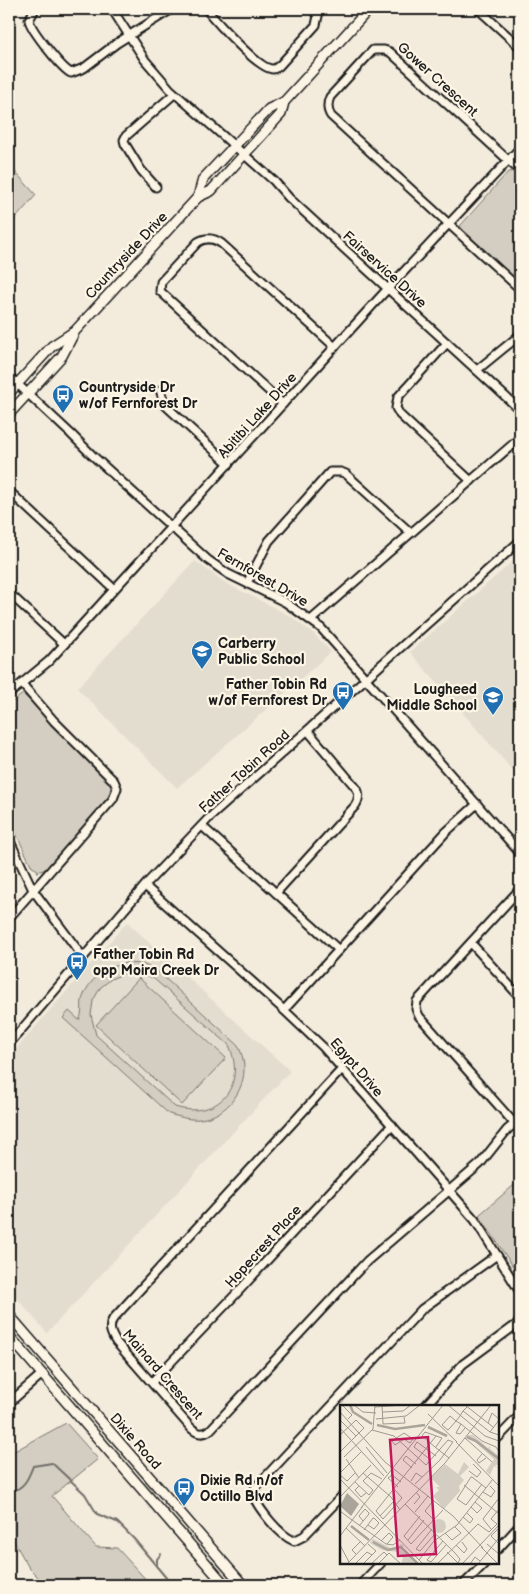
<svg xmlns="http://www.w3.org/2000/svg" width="529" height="1594" font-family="'Balsamiq Sans',sans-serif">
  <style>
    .built { fill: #e3ddcf }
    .green { fill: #d3cec1; stroke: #78756e; fill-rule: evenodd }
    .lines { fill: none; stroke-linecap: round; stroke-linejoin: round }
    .stream { stroke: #716e68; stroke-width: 2 }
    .minor-casing { stroke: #1c1c1c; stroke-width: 11 }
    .major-casing { stroke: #1c1c1c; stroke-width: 12 }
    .minor { stroke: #fcf5e5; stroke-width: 7 }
    .major { stroke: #fcf5e5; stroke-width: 9 }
    .labels { text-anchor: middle; stroke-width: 4.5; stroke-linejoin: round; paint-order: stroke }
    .street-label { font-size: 14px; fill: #1c1c1c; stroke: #fcf5e5 }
    .poi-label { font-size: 14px; font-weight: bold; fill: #1c1c1c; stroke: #fcf5e5; text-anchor: start }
    .inset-river { fill: none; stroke: #aaa59b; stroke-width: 2.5 }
    .inset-road { fill: none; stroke: #9d9990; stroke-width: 1 }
    .view { fill: #c2185b; fill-opacity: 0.15; stroke: #c2185b; stroke-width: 2.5 }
    .inset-edge { fill: none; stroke: #1c1c1c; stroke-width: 2.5 }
  </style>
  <rect width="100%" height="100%" fill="#f3ecdd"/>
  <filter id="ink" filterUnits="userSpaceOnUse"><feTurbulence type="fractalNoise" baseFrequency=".02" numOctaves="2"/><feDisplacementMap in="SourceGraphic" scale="10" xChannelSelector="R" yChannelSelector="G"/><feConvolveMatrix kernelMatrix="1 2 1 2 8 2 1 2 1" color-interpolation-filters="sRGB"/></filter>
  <g filter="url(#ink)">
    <g class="built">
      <polygon points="520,555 520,779 410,652"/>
      <polygon points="195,561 224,582 290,616 313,633 331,652 177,788 77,688"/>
      <polygon points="127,922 290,1071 47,1333 9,1289 9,1057"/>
    </g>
    <g class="green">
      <polygon points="9,165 36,195 9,226"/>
      <polygon points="515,171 520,176 520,283 464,232 460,226 508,172"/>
      <polygon points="23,694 109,782 111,787 109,797 46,869 37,872 38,870 32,867 9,819 9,704"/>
      <path d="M126,963L142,964L156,970L238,1045C240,1049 242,1055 243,1059C249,1087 228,1116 200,1119C189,1120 180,1117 169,1114L63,1018L69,1011L79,1020C83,1014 81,1007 82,1000C89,978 105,968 126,963ZM125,973H139L153,978L229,1045C247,1087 218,1120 175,1107L96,1035L91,1015L93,1001L100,988L111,979Z"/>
      <polygon points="139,978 226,1058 182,1105 96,1025"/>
      <polygon points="520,1180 520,1277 479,1215"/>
      <polygon points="66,1423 98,1459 52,1496 96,1547 117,1548 151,1585 46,1585 29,1568 11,1536 9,1536 9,1454"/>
    </g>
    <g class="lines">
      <g class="stream">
        <path d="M9,1492C24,1489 28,1479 33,1466L52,1463L85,1494L97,1514L117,1522L134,1539L172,1585"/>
        <polyline points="157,1567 157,1559 161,1554"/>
      </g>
      <g class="minor-casing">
        <g id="minor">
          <path d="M35,9L29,20C31,30 62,69 71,73L84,68L117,43L172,9"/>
          <polyline points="112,9 145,60 170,89 274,181 289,198 520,410"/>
          <path d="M206,9C215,20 259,70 273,69C275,69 277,67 279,66L316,25L318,16L313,9"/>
          <polyline points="478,9 520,47"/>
          <path d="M520,171L390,52L384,50H373L330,97C327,104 327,110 331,116L520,289"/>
          <polyline points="156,187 141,170 125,144 124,140 126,136 174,94"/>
          <polyline points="447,343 398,397 396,408 400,415 471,481"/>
          <polyline points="477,370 520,335"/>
          <polyline points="9,376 71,434 92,455 208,560 228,574 285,602 321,628 520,853"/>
          <polyline points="160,390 165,405 229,464"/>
          <path d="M283,404L160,291L161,282L198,242C206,237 214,238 222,244L335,347"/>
          <polyline points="9,491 114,589"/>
          <polyline points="247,583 269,541 330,472 341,472 346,474 411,533"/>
          <polyline points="9,593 64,644"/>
          <polyline points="311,620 520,438"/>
          <polyline points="9,694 49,661 381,296 520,148"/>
          <polyline points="202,826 339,950"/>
          <polyline points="9,839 33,890 83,957"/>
          <polyline points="145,886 284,1010 323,1047 475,1220 520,1292"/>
          <path d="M276,893L355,806C359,800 360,795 357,789L308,731"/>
          <polyline points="9,918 113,799 117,788 114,781 54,721 22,684"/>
          <polyline points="471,943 520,997"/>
          <polyline points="284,1010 446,832 477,804"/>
          <polyline points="9,1044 148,882 208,819 520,541"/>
          <path d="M342,1069L113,1319C108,1327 111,1334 116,1342L191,1428C198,1434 203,1435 210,1430L367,1261L480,1164L507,1130L520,1119"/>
          <polyline points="514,1123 419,1016 416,1009 417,1001 520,889"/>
          <polyline points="152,1382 235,1295 392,1125"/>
          <polyline points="9,1403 42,1374"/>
          <polyline points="425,1406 463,1364 520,1322"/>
          <polyline points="498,1438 520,1415"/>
          <path d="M342,1496L304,1536L294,1541C279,1535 260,1510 253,1496L255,1488L422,1309L497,1255"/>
          <polyline points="498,1549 520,1525"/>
          <polyline points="360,1585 381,1563"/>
          <polyline points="463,1585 485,1563"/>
        </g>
      </g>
      <g class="major-casing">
        <g id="major">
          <polyline points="198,197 203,179 269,109 284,102 369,9"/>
          <polyline points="9,393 52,346 72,333"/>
          <polyline points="9,414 62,356 75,331 198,197 211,191 281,114 284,102"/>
          <polyline points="9,1315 243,1585"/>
          <polyline points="9,1336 225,1585"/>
        </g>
      </g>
      <use href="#minor" class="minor"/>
      <use href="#major" class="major"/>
    </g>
  </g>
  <defs>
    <g id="bus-pin" transform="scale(1.125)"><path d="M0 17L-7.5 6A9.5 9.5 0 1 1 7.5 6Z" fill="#1f6fb2" stroke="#fcf5e5"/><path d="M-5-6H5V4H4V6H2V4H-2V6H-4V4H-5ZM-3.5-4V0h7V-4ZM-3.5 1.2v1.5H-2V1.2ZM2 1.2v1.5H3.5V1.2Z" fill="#fff"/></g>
    <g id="school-pin" transform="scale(1.125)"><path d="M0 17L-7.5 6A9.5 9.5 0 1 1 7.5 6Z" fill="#1f6fb2" stroke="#fcf5e5"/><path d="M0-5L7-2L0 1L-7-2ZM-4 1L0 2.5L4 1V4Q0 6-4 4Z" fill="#fff"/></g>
  </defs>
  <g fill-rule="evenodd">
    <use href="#bus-pin" x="63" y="395"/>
    <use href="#school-pin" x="202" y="651"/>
    <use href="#bus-pin" x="343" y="692"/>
    <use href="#school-pin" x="493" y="697"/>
    <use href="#bus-pin" x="77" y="962"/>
    <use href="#bus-pin" x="184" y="1488"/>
  </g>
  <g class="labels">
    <g class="street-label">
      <text transform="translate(438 79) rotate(42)" y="5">Gower Crescent</text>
      <text transform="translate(126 255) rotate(-47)" y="5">Countryside Drive</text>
      <text transform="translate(385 269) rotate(42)" y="5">Fairservice Drive</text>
      <text transform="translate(257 415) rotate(-48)" y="5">Abitibi Lake Drive</text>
      <text transform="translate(263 577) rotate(30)" y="5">Fernforest Drive</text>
      <text transform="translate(244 771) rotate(-42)" y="5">Father Tobin Road</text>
      <text transform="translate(357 1067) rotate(49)" y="5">Egypt Drive</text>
      <text transform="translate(263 1246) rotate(-48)" y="5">Hopecrest Place</text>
      <text transform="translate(163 1374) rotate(49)" y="5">Mainard Crescent</text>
      <text transform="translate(136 1441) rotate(49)" y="5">Dixie Road</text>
    </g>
    <g class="poi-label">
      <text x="79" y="392">Countryside Dr<tspan x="79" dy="16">w/of Fernforest Dr</tspan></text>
      <text x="218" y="648">Carberry<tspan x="218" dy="16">Public School</tspan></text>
      <text x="327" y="689" text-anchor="end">Father Tobin Rd<tspan x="327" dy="16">w/of Fernforest Dr</tspan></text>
      <text x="477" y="694" text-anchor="end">Lougheed<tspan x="477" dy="16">Middle School</tspan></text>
      <text x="93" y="959">Father Tobin Rd<tspan x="93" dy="16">opp Moira Creek Dr</tspan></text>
      <text x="200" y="1485">Dixie Rd n/of<tspan x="200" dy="16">Octillo Blvd</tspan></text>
    </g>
  </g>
  <g transform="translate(340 1405)">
    <rect width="159" height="159" fill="#f3ecdd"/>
    <path d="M128,30H133L148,43L150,41V44L159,51V60H155L158,63L154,61L150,70L146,66L154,54L134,36L125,33ZM124,57L129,62L120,71L124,75L119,81L120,86L104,104L93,91L99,85L96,82H100L91,73L105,59L118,69ZM92 121a7 7 0 1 1 14 0a7 7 0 1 1-14 0ZM33,134L51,143L62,139L64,141L61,144L76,159H61L63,153L58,147L42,145L30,138Z" fill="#d3cec1"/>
    <path d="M7,88L19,99L11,111L0,101Z" fill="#aaa59b"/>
    <path class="inset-river" d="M10,0L13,7L32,19M37,20L55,24L85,20M88,22L107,31M127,32L136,36L159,54M11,121L29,135M33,137L48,145L61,142L78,159"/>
    <path class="inset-road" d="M2,0L12,10L8,14M14,0L23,7L36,8M42,0L43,19L65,18L64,12M108,0L145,31L159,36M125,0L153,22M35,2L63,0M127,2L123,6L120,11L116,16L110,23L108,25L102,20L110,11L116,16L121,19L142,36L156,42L159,47M123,6L150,27L159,30M0,7L45,57L113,111L143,143M43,7L63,6L71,0M88,9L117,37M36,14L66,11L80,0M0,15L16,31M148,18L152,8L159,14M121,19L116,28L120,29L125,23M0,23L44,71M32,25L54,31L86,60M150,27L159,15M64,28L73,34L70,38L64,34L55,40L52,36ZM0,30L16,15L24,23L0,47M125,33L152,57M116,37L159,81M26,42L47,68M96,42L102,33L85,27L82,31L95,42L109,53M142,49L137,55L139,58L146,53M4,52L33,24L35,0M6,54L19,73M91,55L74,42L77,37L96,51M72,63L63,55L66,51L76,59M129,66L137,72L141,67L133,59M0,68L22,46M23,68L51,92L60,105M0,70L7,76L15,68M0,74L83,159M71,76L76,68L82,72M15,77L29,90L33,85L23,76L31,68L42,74M75,79L100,55L113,37L108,35L86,60M142,79L126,100L117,94L131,72H132L146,83M124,80L159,109M19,81L15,85L21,92L26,88M58,82L48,73L52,70L61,77M55,85L62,93L43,114L36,106L96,31M143,87L151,92L155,86L150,81M0,92L31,60M65,99L115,148L120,154L118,158L107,147M74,99L80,92L76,87M131,102L137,108L142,103L135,97M21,103L103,0M0,106L12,115M75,107L88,91M40,111L54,96M80,111L64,131L71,139L103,105M123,112L130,118L133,114L127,108M93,114L85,106L93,96M12,115L46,139L53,140L60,135M19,121L29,109V108L25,104L19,111L23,116M6,123L25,141M159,123L151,131L159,139M92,124L76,144L80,146L95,129M151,124L143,114L159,93M24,125L33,113H34L39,118L34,124L28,120M105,128L112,135L121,128L115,122M0,131L23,101M68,135L84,115M41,136L49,128L53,132L47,139M103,136L87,155L91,157L106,140M147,139L159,149M0,140L9,157M116,140L124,148L127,144L122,137M141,142L158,159M16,149L12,145L21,136M79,155L94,136L117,120L153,74M7,159L105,58L151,0M15,159L27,147L32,150M23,159L36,146L28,139M31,159L44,147L47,150M38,159L49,148L61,159M97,159L138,119L149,127L157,119L151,114L159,104M122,159L159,120M130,159L135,152L140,156M138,159L159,133"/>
    <path class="view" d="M88,32L96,149L58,151L50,35Z"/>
    <rect width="159" height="159" class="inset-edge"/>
  </g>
  <rect width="529" height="1594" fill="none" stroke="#fcf5e5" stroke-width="30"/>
  <rect x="15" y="15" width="499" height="1564" fill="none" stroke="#1c1c1c" stroke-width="2" filter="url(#ink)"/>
</svg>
